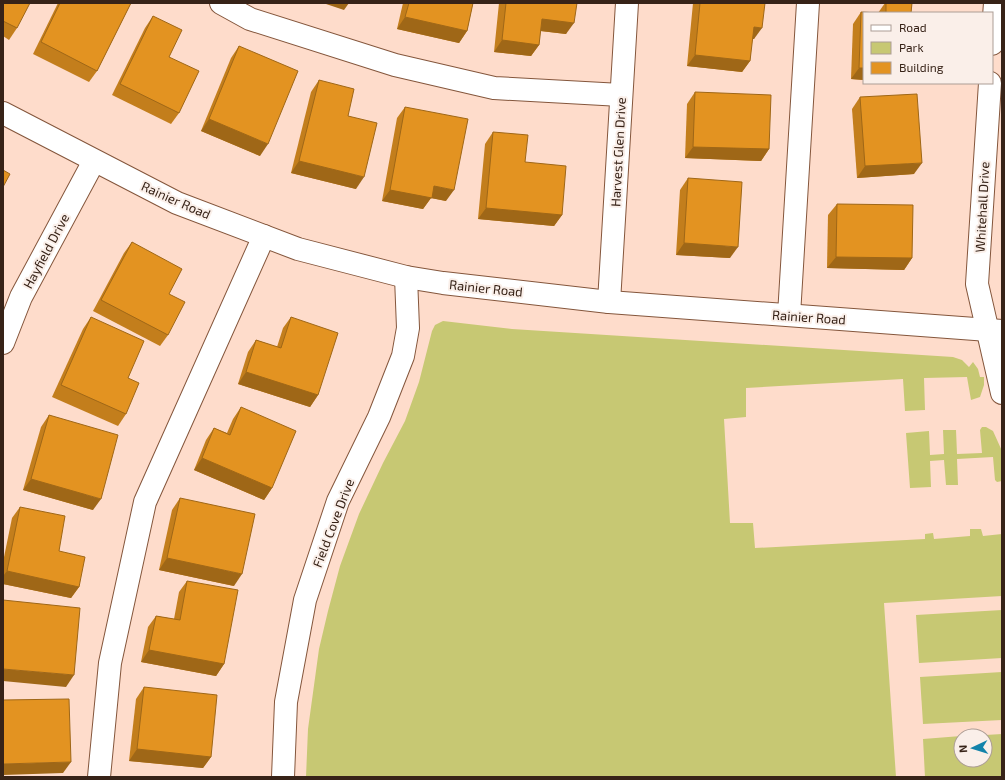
<svg xmlns="http://www.w3.org/2000/svg" width="1005" height="780" font-family="'Exo 2',sans-serif">
  <style>
    .green { fill: #c7c873 }
    .lines { fill: none; stroke-linecap: round; stroke-linejoin: round }
    .minor-casing { stroke: #84563c; stroke-width: 24 }
    .minor { stroke: #fff; stroke-width: 22 }
    .wall { fill: #c37e1c }
    .shaded-wall { fill: #9f6717 }
    .building { fill: #e39321; stroke: #9f6717 }
    .labels { text-anchor: middle; stroke-width: 4; stroke-linejoin: round; paint-order: stroke }
    .street-label { font-size: 13px; fill: #372318; stroke: #faefe9 }
  </style>
  <rect width="100%" height="100%" fill="#fedccb"/>
  <g class="green">
    <polygon points="443,321 512,329 953,357 962,360 969,367 973,362 978,369 980,377 984,377 984,385 980,397 971,400 967,377 924,378 925,410 905,411 903,379 746,388 746,417 724,419 730,523 753,523 755,548 925,539 925,534 933,533 934,539 970,536 970,529 981,529 983,536 1002,534 1002,596 884,603 896,777 306,777 308,729 319,649 328,611 340,566 359,514 383,463 405,421 419,382 432,331 435,325"/>
    <polygon points="982,427 986,427 993,431 1002,451 1002,481 997,482 995,480 993,457 957,459 958,485 946,485 944,460 930,461 931,487 910,488 906,433 929,431 930,455 944,454 943,430 956,430 957,454 982,453 980,430"/>
    <polygon points="1002,610 1002,658 919,663 916,615"/>
    <polygon points="1002,672 1002,720 923,724 920,677"/>
    <polygon points="1002,734 1002,777 925,777 923,739 961,736 961,760 985,760 985,736 969,736"/>
  </g>
  <g class="lines">
    <g class="minor-casing">
      <g id="minor">
        <polyline points="221,3 250,19 395,65 494,88 621,95"/>
        <polyline points="992,44 995,3"/>
        <polyline points="990,83 977,284 1002,393"/>
        <polyline points="3,113 177,203 298,249 406,277 443,283 609,302 1002,331"/>
        <polyline points="609,302 627,3"/>
        <polyline points="789,315 808,3"/>
        <polyline points="3,343 21,297 94,161"/>
        <polyline points="99,777 110,663 145,502 264,236"/>
        <polyline points="283,777 286,702 305,600 338,501 379,417 403,356 408,328 406,277"/>
      </g>
    </g>
    <use href="#minor" class="minor"/>
  </g>
  <g class="wall">
    <polygon points="3,3 17,28 9,40 3,36"/>
    <polygon points="58,3 131,3 97,71 89,82 33,54"/>
    <polygon points="403,3 473,3 467,31 459,43 397,29"/>
    <polygon points="499,3 577,3 566,34 540,31 539,45 531,56 494,52"/>
    <polygon points="693,3 765,3 754,39 752,39 750,61 742,72 687,66"/>
    <polygon points="885,3 912,3 911,13 878,13"/>
    <polygon points="861,12 864,80 851,79 853,24"/>
    <polygon points="153,16 169,57 179,113 171,124 112,95 145,28"/>
    <polygon points="239,46 260,156 201,131 231,58"/>
    <polygon points="319,80 348,116 356,189 291,173 311,92"/>
    <polygon points="695,92 769,149 761,161 685,158 687,104"/>
    <polygon points="860,97 914,174 857,178 852,109"/>
    <polygon points="405,107 446,201 431,198 423,209 382,201 397,118"/>
    <polygon points="493,132 525,162 562,215 554,226 478,219 485,144"/>
    <polygon points="688,178 730,258 676,255 680,190"/>
    <polygon points="837,204 912,258 904,270 827,268 828,215"/>
    <polygon points="132,242 169,294 168,335 160,346 93,311 124,253"/>
    <polygon points="91,317 126,414 118,426 52,397 83,329"/>
    <polygon points="291,317 318,395 310,407 238,384 248,352 256,340 277,347 283,328"/>
    <polygon points="241,407 272,488 264,500 194,470 206,440 214,428 227,433 233,419"/>
    <polygon points="49,415 93,510 23,490 41,427"/>
    <polygon points="180,498 234,586 159,570 172,510"/>
    <polygon points="20,507 59,551 79,587 71,598 3,584 3,562 12,518"/>
    <polygon points="187,581 224,664 216,676 141,662 148,627 156,616 174,619 179,592"/>
    <polygon points="144,687 211,757 203,768 129,761 136,699"/>
  </g>
  <g class="shaded-wall">
    <polygon points="323,3 349,3 344,10"/>
    <polygon points="405,17 467,31 459,43 397,29"/>
    <polygon points="542,19 574,23 566,34 533,30"/>
    <polygon points="754,27 762,28 754,39 745,38"/>
    <polygon points="502,40 539,45 531,56 494,52"/>
    <polygon points="695,55 750,61 742,72 687,66"/>
    <polygon points="859,68 864,68 864,80 851,79"/>
    <polygon points="209,119 268,144 260,156 201,131"/>
    <polygon points="693,147 769,149 761,161 685,158"/>
    <polygon points="299,161 364,177 356,189 291,173"/>
    <polygon points="922,163 914,174 857,178 865,166"/>
    <polygon points="434,186 454,190 446,201 431,198 423,209 382,201 390,190"/>
    <polygon points="486,208 562,215 554,226 478,219"/>
    <polygon points="684,243 738,247 730,258 676,255"/>
    <polygon points="836,257 912,258 904,270 827,268"/>
    <polygon points="246,372 318,395 310,407 238,384"/>
    <polygon points="202,458 272,488 264,500 194,470"/>
    <polygon points="31,479 101,499 93,510 23,490"/>
    <polygon points="167,558 242,574 234,586 159,570"/>
    <polygon points="7,571 79,587 71,598 3,584 3,576"/>
    <polygon points="149,650 224,664 216,676 141,662"/>
    <polygon points="3,669 74,675 66,687 3,681"/>
    <polygon points="137,749 211,757 203,768 129,761"/>
    <polygon points="71,762 63,773 3,775 3,764"/>
  </g>
  <g class="building">
    <polygon points="3,3 30,3 17,28 3,21"/>
    <polygon points="60,3 131,3 97,71 41,42"/>
    <polygon points="409,3 473,3 467,31 405,17"/>
    <polygon points="506,3 577,3 574,23 542,19 539,45 502,40"/>
    <polygon points="700,3 765,3 762,28 754,27 750,61 695,55"/>
    <polygon points="886,3 912,3 911,13 886,13"/>
    <polygon points="861,12 878,13 864,13 864,68 859,68"/>
    <polygon points="153,16 182,30 169,57 199,71 179,113 120,84"/>
    <polygon points="239,46 298,71 268,144 209,119"/>
    <polygon points="319,80 354,89 348,116 377,123 364,177 299,161"/>
    <polygon points="695,92 771,95 769,149 693,147"/>
    <polygon points="917,94 922,163 865,166 860,97"/>
    <polygon points="405,107 468,119 454,190 434,186 432,198 390,190"/>
    <polygon points="493,132 528,135 525,162 566,166 562,215 486,208"/>
    <polygon points="3,170 10,174 3,187"/>
    <polygon points="688,178 742,182 738,247 684,243"/>
    <polygon points="837,204 913,205 912,258 836,257"/>
    <polygon points="132,242 182,269 169,294 185,302 168,335 101,300"/>
    <polygon points="91,317 144,341 128,378 139,383 126,414 61,385"/>
    <polygon points="291,317 338,333 318,395 246,372 256,340 281,348"/>
    <polygon points="241,407 296,431 272,488 202,458 214,428 230,435"/>
    <polygon points="49,415 118,435 101,499 31,479"/>
    <polygon points="180,498 255,514 242,574 167,558"/>
    <polygon points="20,507 65,516 59,551 85,557 79,587 7,571"/>
    <polygon points="187,581 238,590 224,664 149,650 156,616 180,620"/>
    <polygon points="3,600 80,608 74,675 3,669"/>
    <polygon points="144,687 217,695 211,757 137,749"/>
    <polygon points="69,699 71,762 3,764 3,700"/>
  </g>
  <g class="labels">
    <g class="street-label">
      <text transform="translate(618 152) rotate(-87)" y="5">Harvest Glen Drive</text>
      <text transform="translate(176 200) rotate(24)" y="5">Rainier Road</text>
      <text transform="translate(982 207) rotate(-87)" y="5">Whitehall Drive</text>
      <text transform="translate(46 251) rotate(-62)" y="5">Hayfield Drive</text>
      <text transform="translate(486 288) rotate(6)" y="5">Rainier Road</text>
      <text transform="translate(809 317) rotate(4)" y="5">Rainier Road</text>
      <text transform="translate(333 523) rotate(-69)" y="5">Field Cove Drive</text>
    </g>
  </g>
  <rect width="1005" height="780" fill="none" stroke="#372318" stroke-width="8"/>
  <rect x="863" y="12" width="130" height="72" fill="#faefe9" stroke="#ac9d95"/>
  <rect x="871" y="25" width="20" height="6" fill="#ffffff" stroke="#ac9d95"/>
  <text x="899" y="32" font-size="12" fill="#372318">Road</text>
  <rect x="871" y="42" width="20" height="12" fill="#c7c873" stroke="#ac9d95"/>
  <text x="899" y="52" font-size="12" fill="#372318">Park</text>
  <rect x="871" y="62" width="20" height="12" fill="#e39321" stroke="#ac9d95"/>
  <text x="899" y="72" font-size="12" fill="#372318">Building</text>
  <g transform="translate(973 748) rotate(266)"><circle r="19" fill="#faefe9" stroke="#ac9d95"/>
  <path d="M0-3L7 15L0 10L-7 15Z" fill="#1383aa"/>
  <text y="-6" font-size="11" font-weight="bold" text-anchor="middle" fill="#372318">N</text>
  </g>
</svg>
